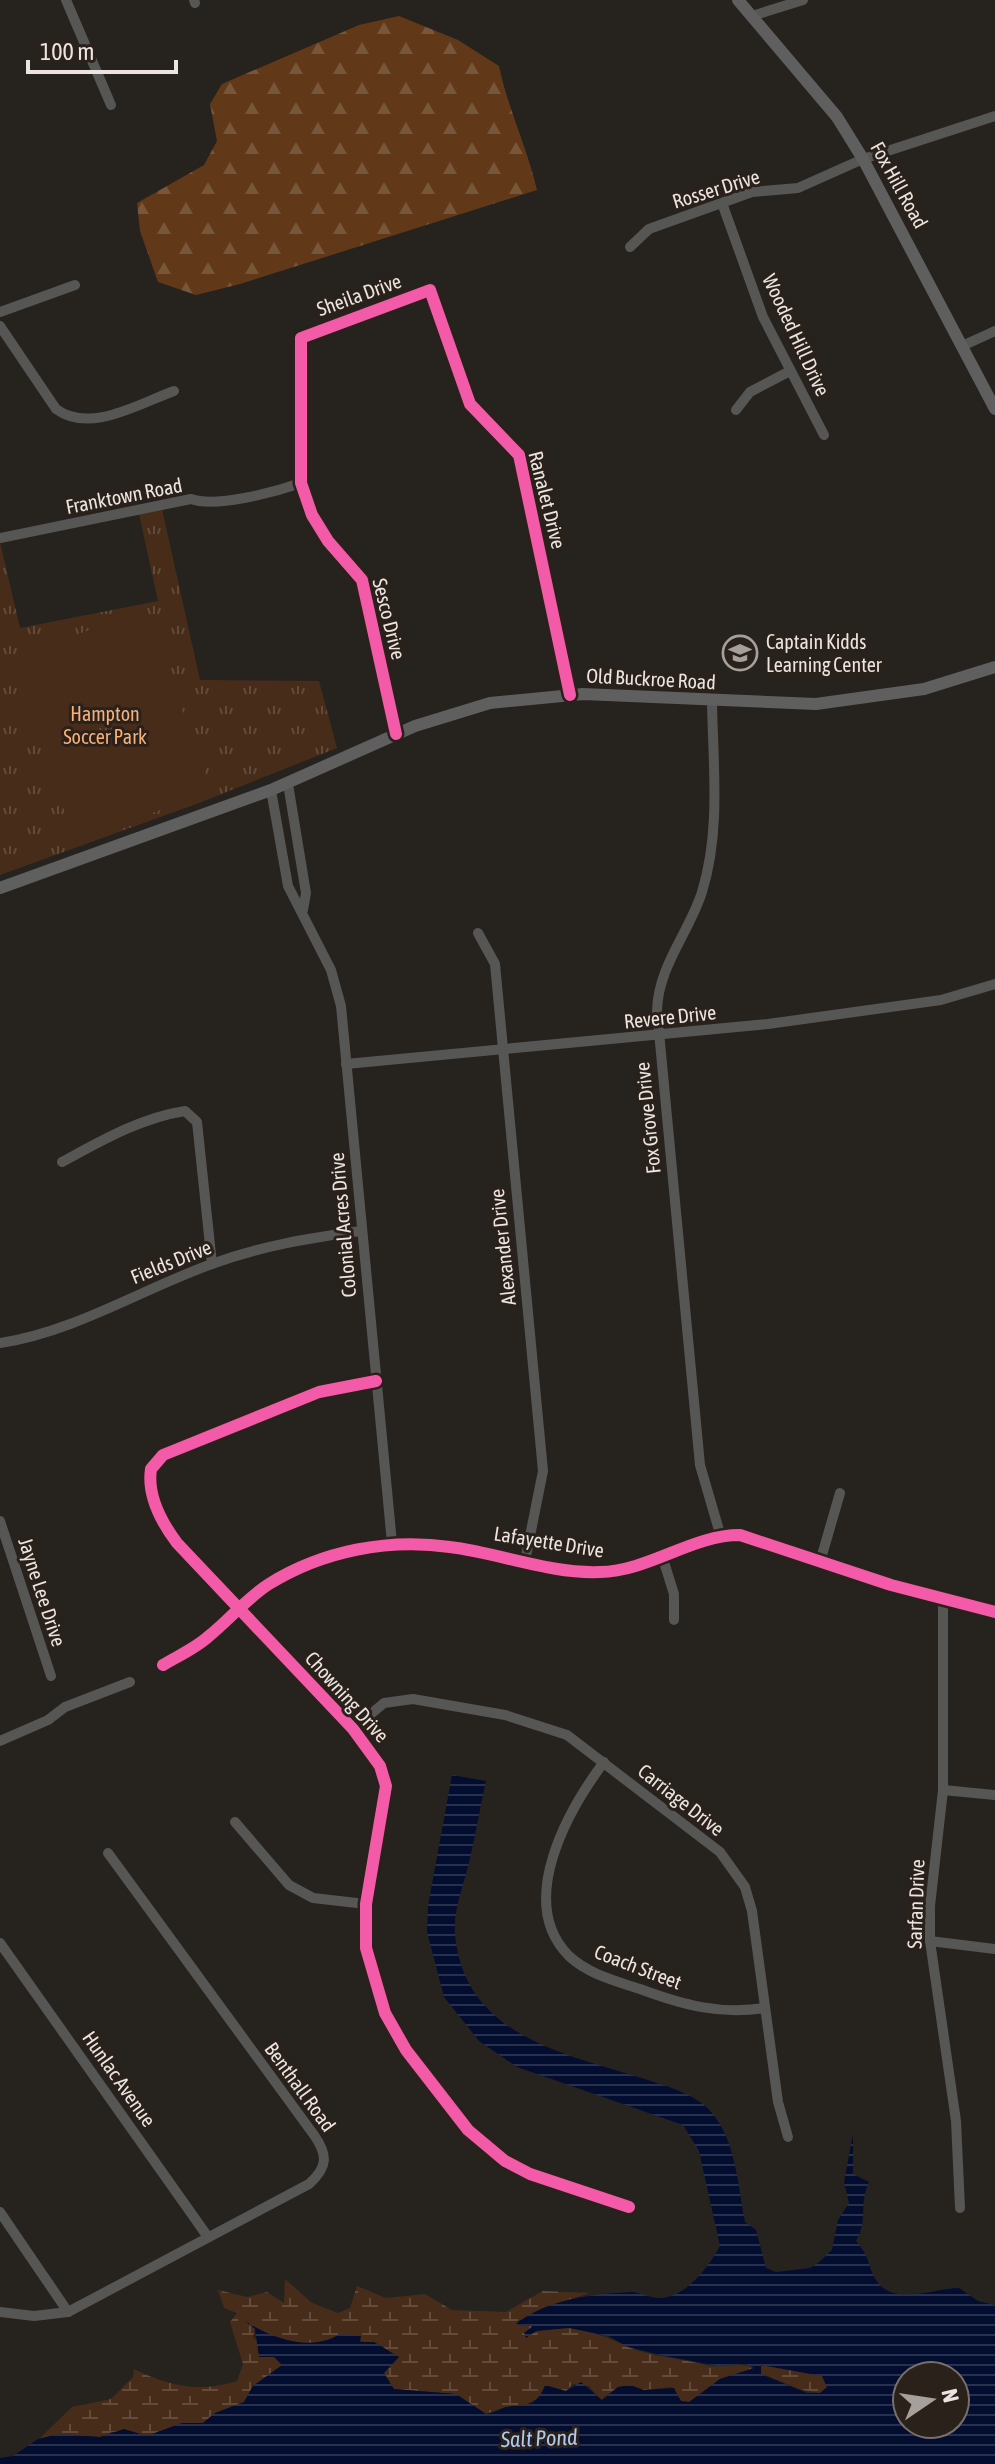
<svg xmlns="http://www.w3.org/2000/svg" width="995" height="2464" font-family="'Asap Condensed',sans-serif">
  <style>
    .grass { fill: url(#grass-tufts) }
    .forest { fill: url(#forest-firs) }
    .wetland { fill: url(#wetland-marsh) }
    .pitch { fill: #472d19 }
    .water { fill: url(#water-rules); fill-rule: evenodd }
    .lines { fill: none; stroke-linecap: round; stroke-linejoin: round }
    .minor { stroke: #565655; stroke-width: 10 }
    .major { stroke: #5f5f60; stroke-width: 12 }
    .cycleway-casing { stroke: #2a211a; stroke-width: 17 }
    .cycleway { stroke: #f35aa7; stroke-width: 12 }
    .labels { text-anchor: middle; stroke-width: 6; stroke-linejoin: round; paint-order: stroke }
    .street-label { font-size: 20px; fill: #ebe4e0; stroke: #2a211a }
    .poi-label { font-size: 20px; fill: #ebe4e0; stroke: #2a211a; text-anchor: start }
    .park-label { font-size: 20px; fill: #f8af78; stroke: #2a211a }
    .water-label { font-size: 22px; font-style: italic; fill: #b0caf5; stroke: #2a211a }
  </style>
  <defs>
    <pattern id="grass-tufts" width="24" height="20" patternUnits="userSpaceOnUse" patternTransform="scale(2)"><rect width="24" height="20" fill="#472d19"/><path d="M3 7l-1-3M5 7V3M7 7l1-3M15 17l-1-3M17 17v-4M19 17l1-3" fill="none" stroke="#624b3a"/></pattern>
    <pattern id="forest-firs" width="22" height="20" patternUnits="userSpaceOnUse" patternTransform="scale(2)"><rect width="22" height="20" fill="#613918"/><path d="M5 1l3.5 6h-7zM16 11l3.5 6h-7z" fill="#785639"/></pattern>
    <pattern id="wetland-marsh" width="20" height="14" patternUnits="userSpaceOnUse" patternTransform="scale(2)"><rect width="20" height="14" fill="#472d19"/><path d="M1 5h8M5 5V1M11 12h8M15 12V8" fill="none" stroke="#624b3a"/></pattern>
    <pattern id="water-rules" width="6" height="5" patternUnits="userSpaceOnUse" patternTransform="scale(2)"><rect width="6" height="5" fill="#030d30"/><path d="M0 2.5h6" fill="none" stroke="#28304e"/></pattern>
  </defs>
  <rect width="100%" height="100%" fill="#26221e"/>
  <polygon class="grass" points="162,509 200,680 319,681 337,748 199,803 0,875 0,542 20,628 158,601 139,514"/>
  <path class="forest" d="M399,16L458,40L499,66C508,109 527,147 537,190L240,284L196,295L158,282L140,231L137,203L204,165L217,141L210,104L222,84L359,25Z"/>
  <g class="wetland">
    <path d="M285,2279L312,2303L338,2313L350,2308L357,2286L386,2298L425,2294L452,2310L506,2312L543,2291L590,2293L545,2307L529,2318L517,2321L518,2325L533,2326L527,2337C539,2328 554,2327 569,2328C590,2330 608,2338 627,2346C650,2357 681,2358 706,2365C721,2369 741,2361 754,2368L720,2379L690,2402L681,2401L671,2387L644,2390L630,2385L618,2387L601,2400L589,2386L573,2384L566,2391L545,2388L540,2397L520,2408L505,2407L486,2414L456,2394L394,2389L384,2373L393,2356L382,2346L337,2335C322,2352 272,2339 255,2329L253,2337L281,2362L282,2368L253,2386L244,2402L215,2413L203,2423H182L147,2436L130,2431L112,2432L100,2437L59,2434L39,2439L72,2407L111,2399L133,2377L134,2369C168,2386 200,2393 237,2381L243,2364L230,2322L237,2313L224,2308L218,2290L247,2297L267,2292L284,2303Z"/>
    <path d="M764,2365L822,2376L827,2387L821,2393C798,2392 781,2380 761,2374L759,2368Z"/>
  </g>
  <g class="pitch">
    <polygon points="147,609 179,696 39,747 7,660"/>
    <polygon points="180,704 212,791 76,841 43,754"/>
  </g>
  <path class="water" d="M452,1775L486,1781C480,1807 476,1833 470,1858C465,1882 453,1908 455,1934C464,2038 568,2054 648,2080C671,2088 696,2094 712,2113C736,2141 738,2187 745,2222L756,2230L766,2268L776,2272L810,2268L818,2263L832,2250L838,2220L849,2203L844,2182L853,2134V2174L869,2182C858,2207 869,2218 856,2241C871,2258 867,2265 876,2280C893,2307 935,2288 959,2288L978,2301L995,2305V2464H0V2458L13,2456L38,2439L59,2434L100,2437L124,2429L147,2436L182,2423H203L215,2413L244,2402L253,2386L282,2365L274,2357H259L255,2329L245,2321C273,2339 311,2352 340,2334L361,2336L360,2342H374L399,2357L384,2373L394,2389L456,2394L486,2414C494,2413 500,2409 506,2407C524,2404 536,2409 545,2385L566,2391L581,2382L602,2400L618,2387L630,2385L644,2390L674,2388L681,2401L689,2402L720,2379L754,2368L746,2364L718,2366L665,2356L628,2347L608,2336L569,2328L536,2331L526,2338L524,2333L533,2326L516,2324C547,2299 593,2294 631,2292C641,2292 651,2299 662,2298C687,2296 709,2266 720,2246L699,2151L683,2125L517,2067L479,2041L444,1997L427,1932L428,1906ZM761,2365L822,2376L827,2387L820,2393H807L761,2374ZM955,2376V2424H907V2376Z"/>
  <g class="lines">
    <g class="minor">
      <polyline points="66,0 111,105"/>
      <polyline points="194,0 195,3"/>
      <polyline points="752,16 803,0"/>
      <polyline points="722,203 763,317 824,435"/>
      <polyline points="630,247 649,229 752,192 798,188 863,159 995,116"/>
      <polyline points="0,312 75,285"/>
      <path d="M0,326L56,409C90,434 138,404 174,391"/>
      <polyline points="962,346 995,331"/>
      <polyline points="736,410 750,392 790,371"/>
      <path d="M0,538L191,499C216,508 275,492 301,483"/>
      <path d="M712,702C713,765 721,831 702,892C689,933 658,966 657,1011L700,1465L721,1537"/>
      <polyline points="396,734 362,580 328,541 312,515 301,483 301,338 430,290 470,404 519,455 570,695"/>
      <polyline points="288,784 306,893 303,910"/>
      <polyline points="271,790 288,886 331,970 341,1006 392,1543"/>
      <polyline points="478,933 495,964 543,1471 525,1561"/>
      <polyline points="346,1064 768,1024 941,1000 995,984"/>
      <path d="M62,1162C101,1141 140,1118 185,1111L197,1122L212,1264"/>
      <path d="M0,1343C74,1332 142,1289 212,1264C261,1246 309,1238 361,1231"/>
      <path d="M376,1381L319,1392L163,1455L151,1469C147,1495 162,1523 177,1543L353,1729L380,1766L386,1786L366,1904V1948L385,2013L406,2050L468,2130L505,2161L530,2174L629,2207"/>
      <polyline points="0,1521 51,1676"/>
      <polyline points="663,1559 674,1594 674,1620"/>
      <polyline points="820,1562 840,1493"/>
      <polyline points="943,1600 943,1790 930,1906 930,1941 956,2121 960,2208"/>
      <path d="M163,1665C178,1656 196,1648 209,1636C229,1620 247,1598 269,1584C322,1551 388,1538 450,1547C499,1553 550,1574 600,1572C649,1571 692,1535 740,1535L891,1585L995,1612"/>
      <polyline points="353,1729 384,1703 413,1699 505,1715 567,1735 720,1852 745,1887 752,1911 778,2102 788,2137"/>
      <polyline points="0,1741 48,1720 65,1707 130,1682"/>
      <path d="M604,1762C569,1809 515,1902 569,1956C588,1974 616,1981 640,1989C683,2005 720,2015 765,2008"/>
      <polyline points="943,1790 995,1795"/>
      <polyline points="235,1822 289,1885 313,1898 366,1904"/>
      <polyline points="930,1941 995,1949"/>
      <polyline points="0,1943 208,2237"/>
      <polyline points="0,2212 68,2312"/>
      <path d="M0,2312L34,2316L68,2312L309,2184C328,2167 328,2155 314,2135L108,1853"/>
    </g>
    <g class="major">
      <polyline points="738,0 837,117 863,159 995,409"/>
      <polyline points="0,888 271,790 415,726 490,703 583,694 816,704 924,689 995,667"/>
    </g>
    <g class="cycleway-casing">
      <g id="cycleway">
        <polyline points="396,734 362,580 328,541 312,515 301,483 301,338 430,290 470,404 519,455 570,695"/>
        <path d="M376,1381L319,1392L163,1455L151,1469C147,1495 162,1523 177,1543L353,1729L380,1766L386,1786L366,1904V1948L385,2013L406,2050L468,2130L505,2161L530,2174L629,2207"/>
        <path d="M163,1665C178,1656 196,1648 209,1636C229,1620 247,1598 269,1584C322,1551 388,1538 450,1547C499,1553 550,1574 600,1572C649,1571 692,1535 740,1535L891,1585L995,1612"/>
      </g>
    </g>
    <use href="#cycleway" class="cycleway"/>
  </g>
  <defs>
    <g id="school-ring" transform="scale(1.8)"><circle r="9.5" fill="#2a211a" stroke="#a6a09c" stroke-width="1.5"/><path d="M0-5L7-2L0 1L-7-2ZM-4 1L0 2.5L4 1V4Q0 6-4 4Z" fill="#a6a09c"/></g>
  </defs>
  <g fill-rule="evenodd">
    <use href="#school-ring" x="740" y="653"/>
  </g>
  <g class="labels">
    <g class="street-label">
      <text transform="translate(899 185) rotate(61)" y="7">Fox Hill Road</text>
      <text transform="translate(716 189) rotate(-17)" y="7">Rosser Drive</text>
      <text transform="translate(359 295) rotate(-20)" y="7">Sheila Drive</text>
      <text transform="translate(796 335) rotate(65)" y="7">Wooded Hill Drive</text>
      <text transform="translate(124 496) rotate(-11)" y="7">Franktown Road</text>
      <text transform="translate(547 500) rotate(76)" y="7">Ranalet Drive</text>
      <text transform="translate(389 619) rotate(76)" y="7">Sesco Drive</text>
      <text transform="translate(651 679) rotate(3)" y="7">Old Buckroe Road</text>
      <text transform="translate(670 1017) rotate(-6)" y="7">Revere Drive</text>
      <text transform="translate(648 1118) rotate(-96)" y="7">Fox Grove Drive</text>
      <text transform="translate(343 1225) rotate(-95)" y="7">Colonial Acres Drive</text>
      <text transform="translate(503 1247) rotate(-96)" y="7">Alexander Drive</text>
      <text transform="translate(171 1262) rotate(-22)" y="7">Fields Drive</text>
      <text transform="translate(549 1542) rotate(9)" y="7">Lafayette Drive</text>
      <text transform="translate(42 1592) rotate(72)" y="7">Jayne Lee Drive</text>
      <text transform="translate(347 1697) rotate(48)" y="7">Chowning Drive</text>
      <text transform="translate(681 1800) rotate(38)" y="7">Carriage Drive</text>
      <text transform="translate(916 1904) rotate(-88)" y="7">Sarfan Drive</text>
      <text transform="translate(638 1967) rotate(21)" y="7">Coach Street</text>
      <text transform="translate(119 2079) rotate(55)" y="7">Hunlac Avenue</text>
      <text transform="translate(300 2087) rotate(54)" y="7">Benthall Road</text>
    </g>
    <g class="poi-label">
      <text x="766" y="649">Captain Kidds<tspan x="766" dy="23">Learning Center</tspan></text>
    </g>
    <g class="park-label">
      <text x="105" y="721">Hampton<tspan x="105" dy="23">Soccer Park</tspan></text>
    </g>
    <g class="water-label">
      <text transform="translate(539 2438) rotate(-2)" y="8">Salt Pond</text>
    </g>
  </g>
  <g transform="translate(931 2400) rotate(77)"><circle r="38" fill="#2a211a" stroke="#776f69" stroke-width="2"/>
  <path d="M0-6L14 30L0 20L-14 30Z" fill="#a6a09c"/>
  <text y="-12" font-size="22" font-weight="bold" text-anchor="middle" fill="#ebe4e0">N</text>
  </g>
  <path d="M28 60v12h148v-12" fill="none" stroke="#ebe4e0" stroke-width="4"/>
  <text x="40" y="60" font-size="24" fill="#ebe4e0" stroke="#2a211a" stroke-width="6" paint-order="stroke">100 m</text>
</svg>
